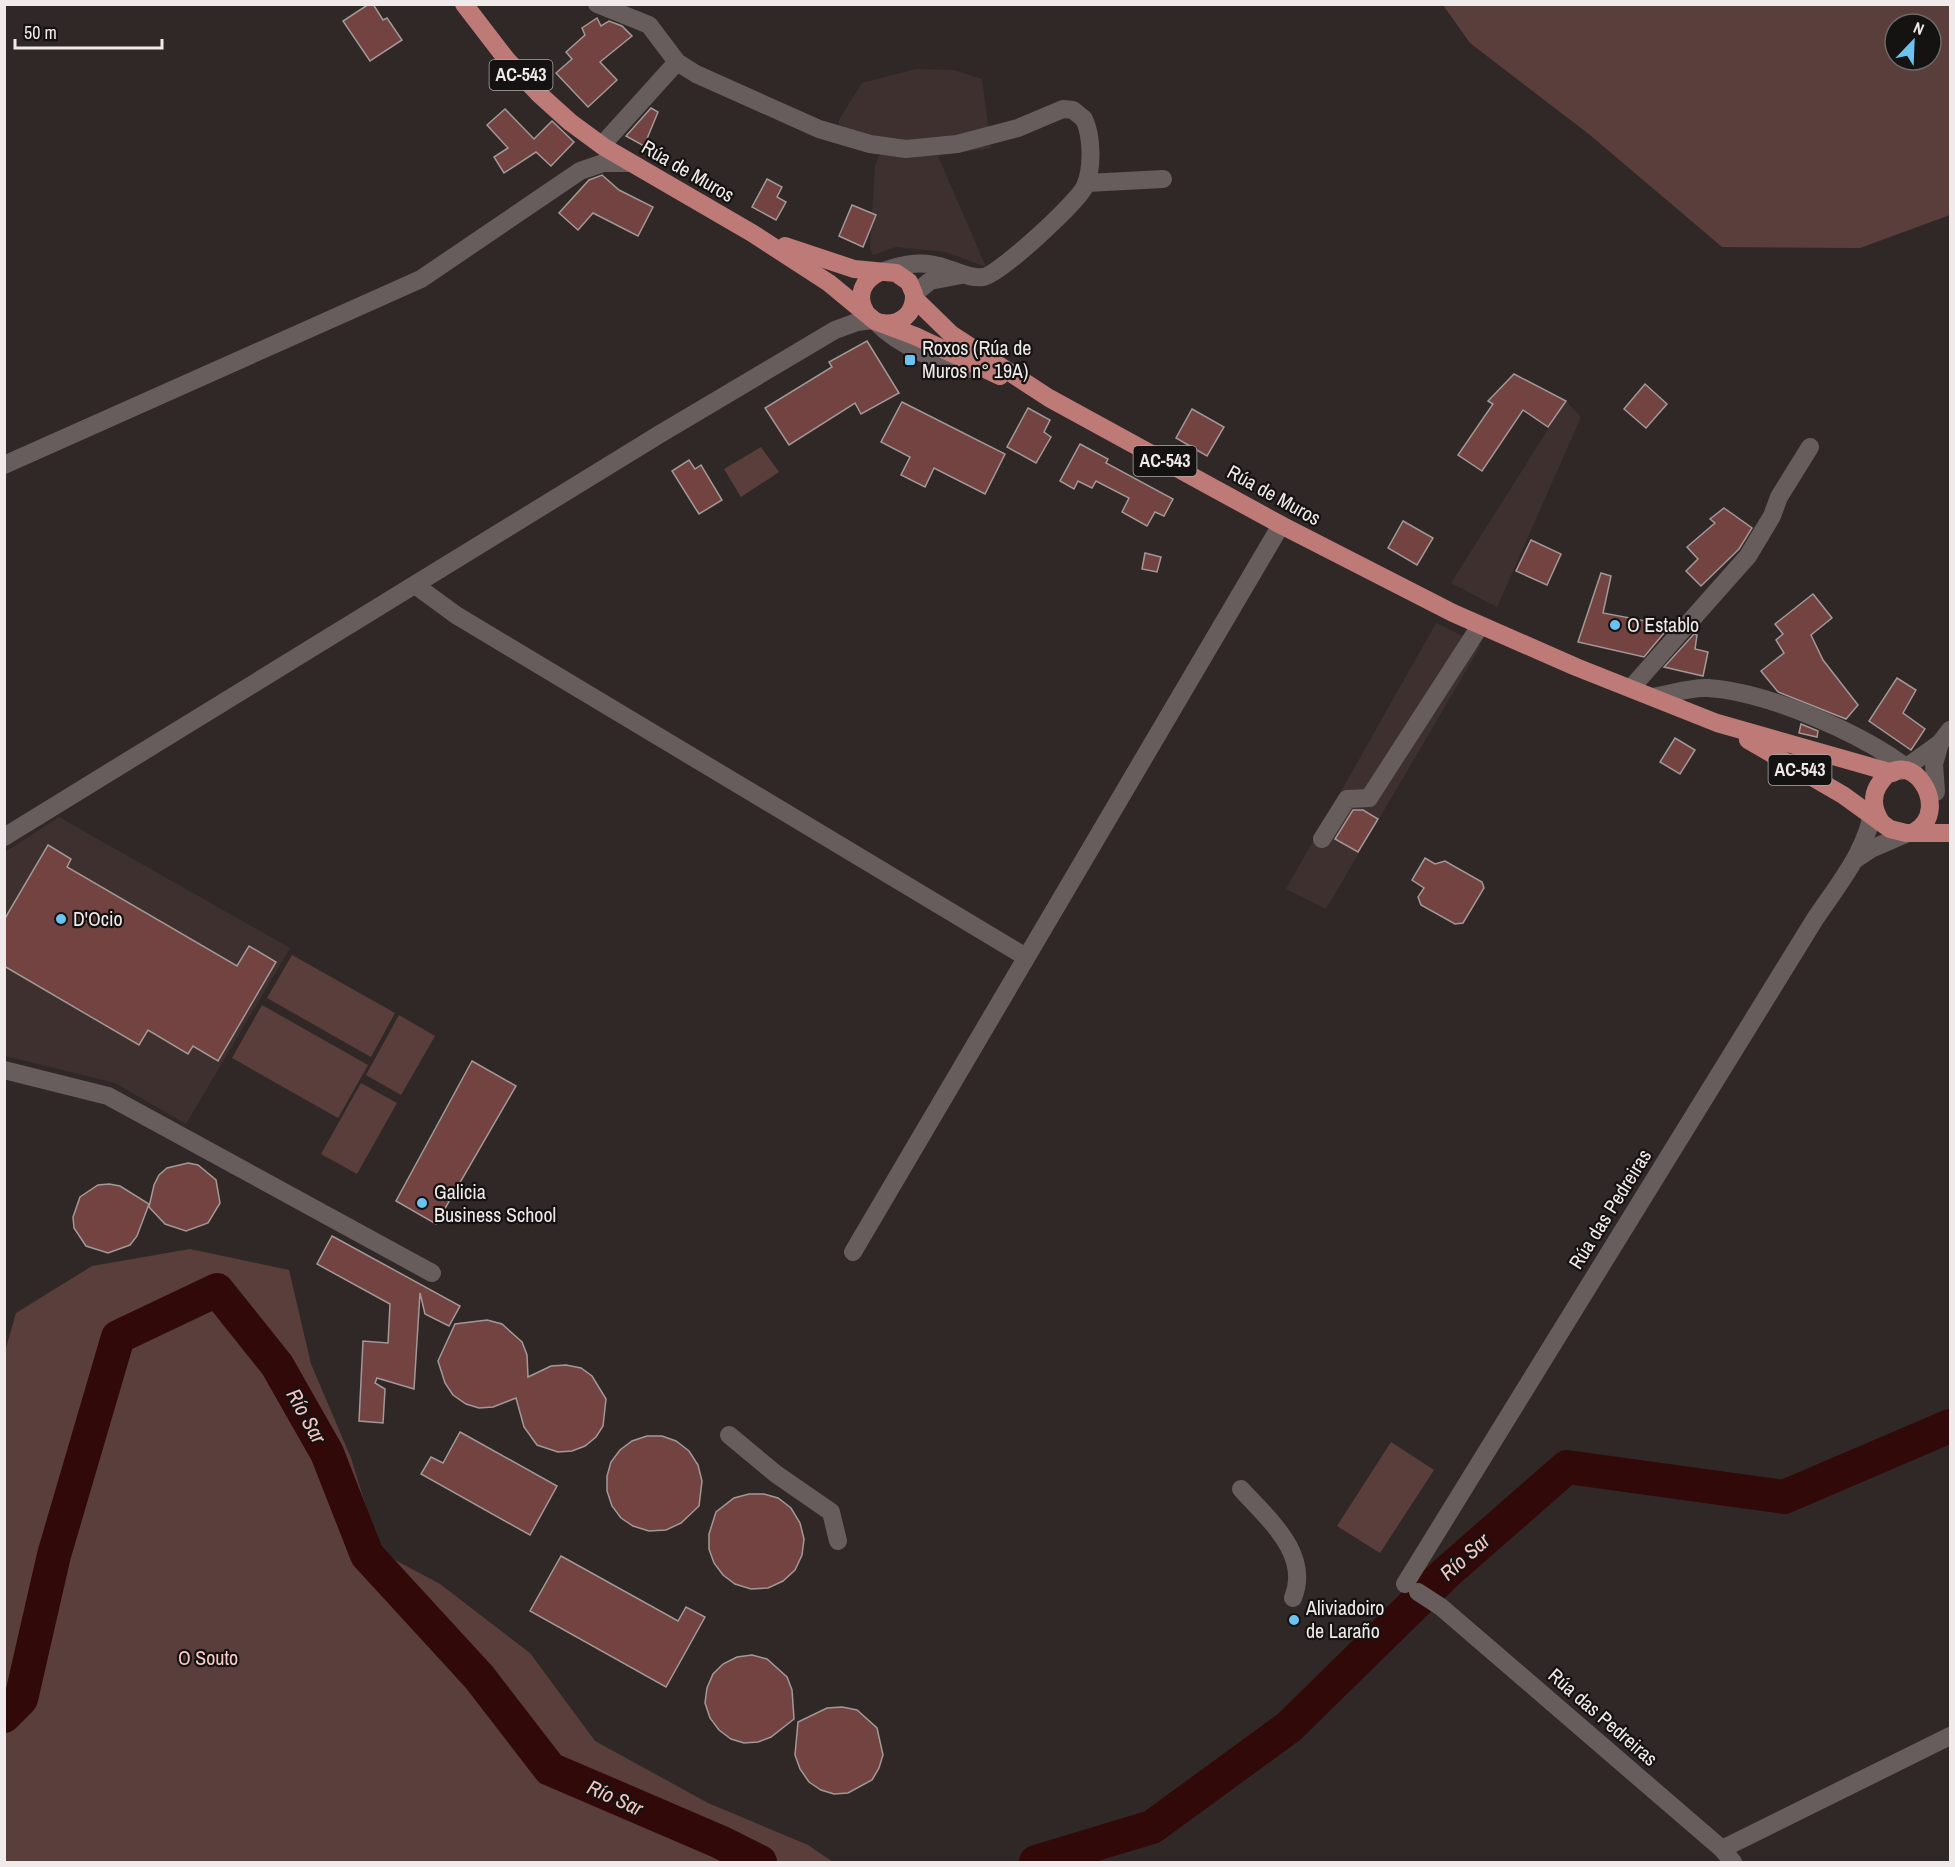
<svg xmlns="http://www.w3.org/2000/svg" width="1955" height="1867" font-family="'Archivo Narrow',sans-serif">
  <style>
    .built { fill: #3e302e }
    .green { fill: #5a3e3b; fill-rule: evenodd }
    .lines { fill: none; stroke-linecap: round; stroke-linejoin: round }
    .river { stroke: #320909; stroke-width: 34 }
    .building { fill: #724340; stroke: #a29897; stroke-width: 1.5 }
    .minor { stroke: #665d5c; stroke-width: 18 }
    .major { stroke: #be7a76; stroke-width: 18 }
    .poi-dot { fill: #6cc3f2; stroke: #151212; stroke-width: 2 }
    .labels { text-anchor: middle; stroke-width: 4.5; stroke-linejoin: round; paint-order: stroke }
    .shield { fill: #151212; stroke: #aeaaa9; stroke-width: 1.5 }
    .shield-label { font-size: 18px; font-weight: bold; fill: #f0ebea }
    .street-label { font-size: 20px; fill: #f0ebea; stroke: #151212 }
    .poi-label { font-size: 20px; fill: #f0ebea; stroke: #151212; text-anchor: start }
    .park-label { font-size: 20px; fill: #fdcbc6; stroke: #151212 }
    .water-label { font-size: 21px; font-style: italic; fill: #f6c5c0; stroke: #151212 }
  </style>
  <rect width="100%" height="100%" fill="#302827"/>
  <g class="built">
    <polygon points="916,69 954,70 982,79 991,148 938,156 986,267 946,252 896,247 873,255 870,248 875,165 880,154 839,142 839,120 862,83"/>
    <polygon points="1566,401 1581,417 1497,607 1451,583"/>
    <polygon points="1436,623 1481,645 1326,909 1286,889"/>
    <polygon points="59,817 290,948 186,1124 115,1083 5,1056 5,852"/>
  </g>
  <g class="green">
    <path d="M1443,5H1950V215L1860,248L1722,247L1590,135L1470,43ZM1895,24H1931V60H1895Z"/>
    <polygon points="761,447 779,472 741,497 724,469"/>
    <polygon points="292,955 395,1013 371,1057 267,998"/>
    <polygon points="262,1005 368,1065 338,1118 232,1058"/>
    <polygon points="399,1015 435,1036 401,1095 366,1075"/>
    <polygon points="361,1083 397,1103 357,1174 321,1154"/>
    <polygon points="190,1249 289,1270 311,1364 351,1458 380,1552 440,1584 530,1653 595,1741 708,1803 808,1845 833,1862 5,1862 4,1355 16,1313 92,1266"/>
    <polygon points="1391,1442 1434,1470 1380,1553 1337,1526"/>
  </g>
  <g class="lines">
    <g class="river">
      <polyline points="4,1716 21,1699 54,1555 118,1337 217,1290 277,1365 327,1453 367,1555 479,1677 550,1769 720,1842 760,1862"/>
      <polyline points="1036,1862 1152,1827 1289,1727 1447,1572 1567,1467 1784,1497 1950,1426"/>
    </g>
  </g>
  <g class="building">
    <polygon points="369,4 373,4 383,20 387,18 402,40 370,61 343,21"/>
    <polygon points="597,18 601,26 609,21 622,26 632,36 600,62 617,80 588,107 556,73 572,59 566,52 585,35 582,28"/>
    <polygon points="651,108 658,112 644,146 626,136"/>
    <polygon points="505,109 534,139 552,121 574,142 551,166 536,152 504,173 494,157 508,148 487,125"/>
    <polygon points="602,175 619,190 653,207 638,236 593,213 578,230 559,213 589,180"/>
    <polygon points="767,179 782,187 777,197 786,202 776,220 752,207"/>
    <polygon points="852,205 876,215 863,247 839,236"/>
    <polygon points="867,341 899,393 861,414 855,403 789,445 765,408 832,367 829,362"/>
    <polygon points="1514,374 1566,401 1548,427 1523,410 1482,471 1458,455 1493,404 1488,401"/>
    <polygon points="1645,384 1667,404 1646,428 1624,409"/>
    <polygon points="902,402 1005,454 985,494 934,468 925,487 901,475 910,457 881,442"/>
    <polygon points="1028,408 1050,420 1044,432 1051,437 1036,463 1007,447"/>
    <polygon points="1192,409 1224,427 1207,456 1176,438"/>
    <polygon points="1080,444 1108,459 1106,463 1173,499 1164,516 1155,512 1147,526 1122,512 1129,498 1096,481 1092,488 1078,481 1074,489 1060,481"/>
    <polygon points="689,460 695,469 701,465 722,500 699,514 672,471"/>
    <polygon points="1724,508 1752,528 1739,549 1701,586 1686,571 1698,559 1687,547 1715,523 1710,519"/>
    <polygon points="1403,521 1433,538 1417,565 1388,548"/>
    <polygon points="1531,540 1561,554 1547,585 1516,571"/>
    <polygon points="1145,553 1161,557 1157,572 1142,569"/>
    <polygon points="1601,573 1611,576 1603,613 1646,621 1645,630 1664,633 1644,657 1578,642"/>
    <polygon points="1813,594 1832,618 1811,635 1823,660 1858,705 1846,719 1778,692 1761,671 1784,653 1776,640 1783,634 1775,624"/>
    <polygon points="1694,634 1697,635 1695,649 1708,652 1703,676 1664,667"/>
    <polygon points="1897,678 1916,690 1903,713 1925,729 1911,750 1869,721"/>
    <polygon points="1801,724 1818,731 1817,737 1799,733"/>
    <polygon points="1675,738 1695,750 1680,774 1660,762"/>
    <polygon points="1353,810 1363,810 1378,819 1358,852 1335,839"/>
    <polygon points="48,845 71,859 67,867 237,966 249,946 276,962 218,1061 193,1046 188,1054 148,1030 139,1045 4,966 4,920"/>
    <polygon points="1425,858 1435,864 1445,861 1482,882 1484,888 1463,923 1455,924 1421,905 1418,897 1424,888 1412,880"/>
    <polygon points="472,1061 516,1086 436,1224 396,1201"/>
    <polygon points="188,1163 198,1165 216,1180 220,1203 208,1223 186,1231 165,1224 149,1207 154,1185 159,1175 167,1168"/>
    <polygon points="109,1184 120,1186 149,1204 137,1236 130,1245 108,1253 86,1246 74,1228 73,1217 80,1197 98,1185"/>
    <polygon points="332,1236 460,1306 449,1326 425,1314 420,1293 414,1389 377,1378 375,1383 385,1389 383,1423 359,1421 363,1341 388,1343 390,1304 317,1264"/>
    <polygon points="487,1320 502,1324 522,1342 527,1355 528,1377 551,1366 566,1365 581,1368 592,1376 606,1399 603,1426 596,1437 585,1446 572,1451 558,1452 537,1445 524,1427 516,1398 493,1407 479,1408 466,1404 453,1395 445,1383 438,1361 455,1324"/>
    <polygon points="460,1432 557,1486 530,1535 421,1474 431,1457 443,1463"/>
    <polygon points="647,1436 662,1436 676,1441 689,1451 698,1465 702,1481 699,1506 681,1523 666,1530 649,1531 633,1526 621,1518 612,1506 607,1491 607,1476 611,1462 620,1450 632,1441"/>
    <polygon points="749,1494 764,1494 778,1498 791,1508 800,1523 804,1539 802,1555 795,1570 783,1581 768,1588 751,1589 735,1584 723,1575 714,1563 709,1549 709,1534 716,1512 734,1498"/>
    <polygon points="561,1556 678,1621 686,1607 705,1617 666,1687 530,1611"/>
    <polygon points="752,1655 767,1659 787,1677 792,1690 794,1719 771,1737 758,1742 744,1743 731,1739 719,1730 710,1718 705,1703 707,1688 713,1674 723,1664 737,1657"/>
    <polygon points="842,1707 857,1710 877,1728 883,1755 879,1768 872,1780 848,1793 834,1794 821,1790 809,1782 800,1769 795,1755 798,1722 827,1708"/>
  </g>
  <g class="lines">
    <g class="minor">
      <path d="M597,4L649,25L677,62L696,74L819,129L870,144L906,149L957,144L1018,128L1063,109L1073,110L1084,119C1092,136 1093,168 1085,186C1079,201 998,276 983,277C970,279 960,272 948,269C924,260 905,263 881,272"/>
      <polyline points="602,145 677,62"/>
      <polyline points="1087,183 1163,179"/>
      <polyline points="914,294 930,281 961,275"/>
      <path d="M875,321C903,350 938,360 976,370"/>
      <polyline points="4,465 421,279 580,171 603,163 629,163"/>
      <polyline points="415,585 456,615 1026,957"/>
      <polyline points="1631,688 1748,556 1772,516 1779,497 1810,447"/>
      <path d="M1653,697C1671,694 1690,687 1708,688C1768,692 1864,734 1911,771"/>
      <polyline points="1901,771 1940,743 1950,730"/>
      <polyline points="1936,792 1934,764 1940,743"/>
      <polyline points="4,837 660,434 835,330 857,322 873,320"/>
      <polyline points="1322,839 1347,799 1369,798 1480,626"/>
      <polyline points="1856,859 1871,849 1908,833"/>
      <polyline points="4,1070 108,1096 432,1273"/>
      <polyline points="853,1252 1281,525"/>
      <polyline points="729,1435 776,1474 831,1512 838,1541"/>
      <path d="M1241,1489C1268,1519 1311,1554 1293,1598"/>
      <path d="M1405,1584L1815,919C1840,882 1869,848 1874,803"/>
      <polyline points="1418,1592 1441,1607 1722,1849 1733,1862"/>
      <polyline points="1722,1849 1950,1736"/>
    </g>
    <g class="major">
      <polyline points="464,4 507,60 539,94 570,122 604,147 752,233 829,283 875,321 915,336 1000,376"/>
      <path d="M785,246L854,269L896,273L909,282L914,294C915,314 900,326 881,323"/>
      <polyline points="914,298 951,334 1049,398 1281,525 1453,613 1576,667 1717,723 1893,773"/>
      <path d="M865,311C856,295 863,280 880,272"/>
      <polyline points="1748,740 1843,795 1890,829 1906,833 1950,833"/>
      <path d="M1881,822C1874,811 1871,798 1878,786C1907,737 1955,810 1914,832"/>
    </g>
  </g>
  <g class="poi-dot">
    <rect x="904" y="354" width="12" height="12" rx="3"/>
    <circle cx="1615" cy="625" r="6"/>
    <circle cx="61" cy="919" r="6"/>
    <circle cx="422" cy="1203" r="6"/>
    <circle cx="1294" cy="1620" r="6"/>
  </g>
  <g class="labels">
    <g class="shield">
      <rect x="489.5" y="60" width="63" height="30" rx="4.5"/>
      <rect x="1133.5" y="446" width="63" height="30" rx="4.5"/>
      <rect x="1768.5" y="755" width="63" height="30" rx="4.5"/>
    </g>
    <g class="shield-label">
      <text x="521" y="81">AC-543</text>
      <text x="1165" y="467">AC-543</text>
      <text x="1800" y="776">AC-543</text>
    </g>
    <g class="street-label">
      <text transform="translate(688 171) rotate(30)" y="7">Rúa de Muros</text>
      <text transform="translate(1274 495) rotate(29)" y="7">Rúa de Muros</text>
      <text transform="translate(1610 1209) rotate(-58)" y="7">Rúa das Pedreiras</text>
      <text transform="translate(1603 1717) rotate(41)" y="7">Rúa das Pedreiras</text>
    </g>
    <g class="poi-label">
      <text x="922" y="355">Roxos (Rúa de<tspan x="922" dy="23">Muros n° 19A)</tspan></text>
      <text x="1627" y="632">O Establo</text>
      <text x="73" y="926">D'Ocio</text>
      <text x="434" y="1199">Galicia<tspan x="434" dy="23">Business School</tspan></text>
      <text x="1306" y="1615">Aliviadoiro<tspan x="1306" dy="23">de Laraño</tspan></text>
    </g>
    <g class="park-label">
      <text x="208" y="1665">O Souto</text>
    </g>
    <g class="water-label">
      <text transform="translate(306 1416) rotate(61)" y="7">Río Sar</text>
      <text transform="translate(1465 1557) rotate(-42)" y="7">Río Sar</text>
      <text transform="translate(615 1798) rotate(24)" y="7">Río Sar</text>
    </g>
  </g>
  <rect width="1955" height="1867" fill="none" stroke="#f0ebea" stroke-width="12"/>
  <g transform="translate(1913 42) rotate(23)"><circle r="28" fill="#151212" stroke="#6d6968" stroke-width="1.5"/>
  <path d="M0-4.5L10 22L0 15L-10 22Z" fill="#6cc3f2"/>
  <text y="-9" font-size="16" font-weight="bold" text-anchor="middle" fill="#f0ebea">N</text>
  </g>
  <path d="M15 39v9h147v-9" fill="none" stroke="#f0ebea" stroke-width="3"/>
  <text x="24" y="39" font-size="18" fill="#f0ebea" stroke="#151212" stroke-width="4.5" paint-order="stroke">50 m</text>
</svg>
